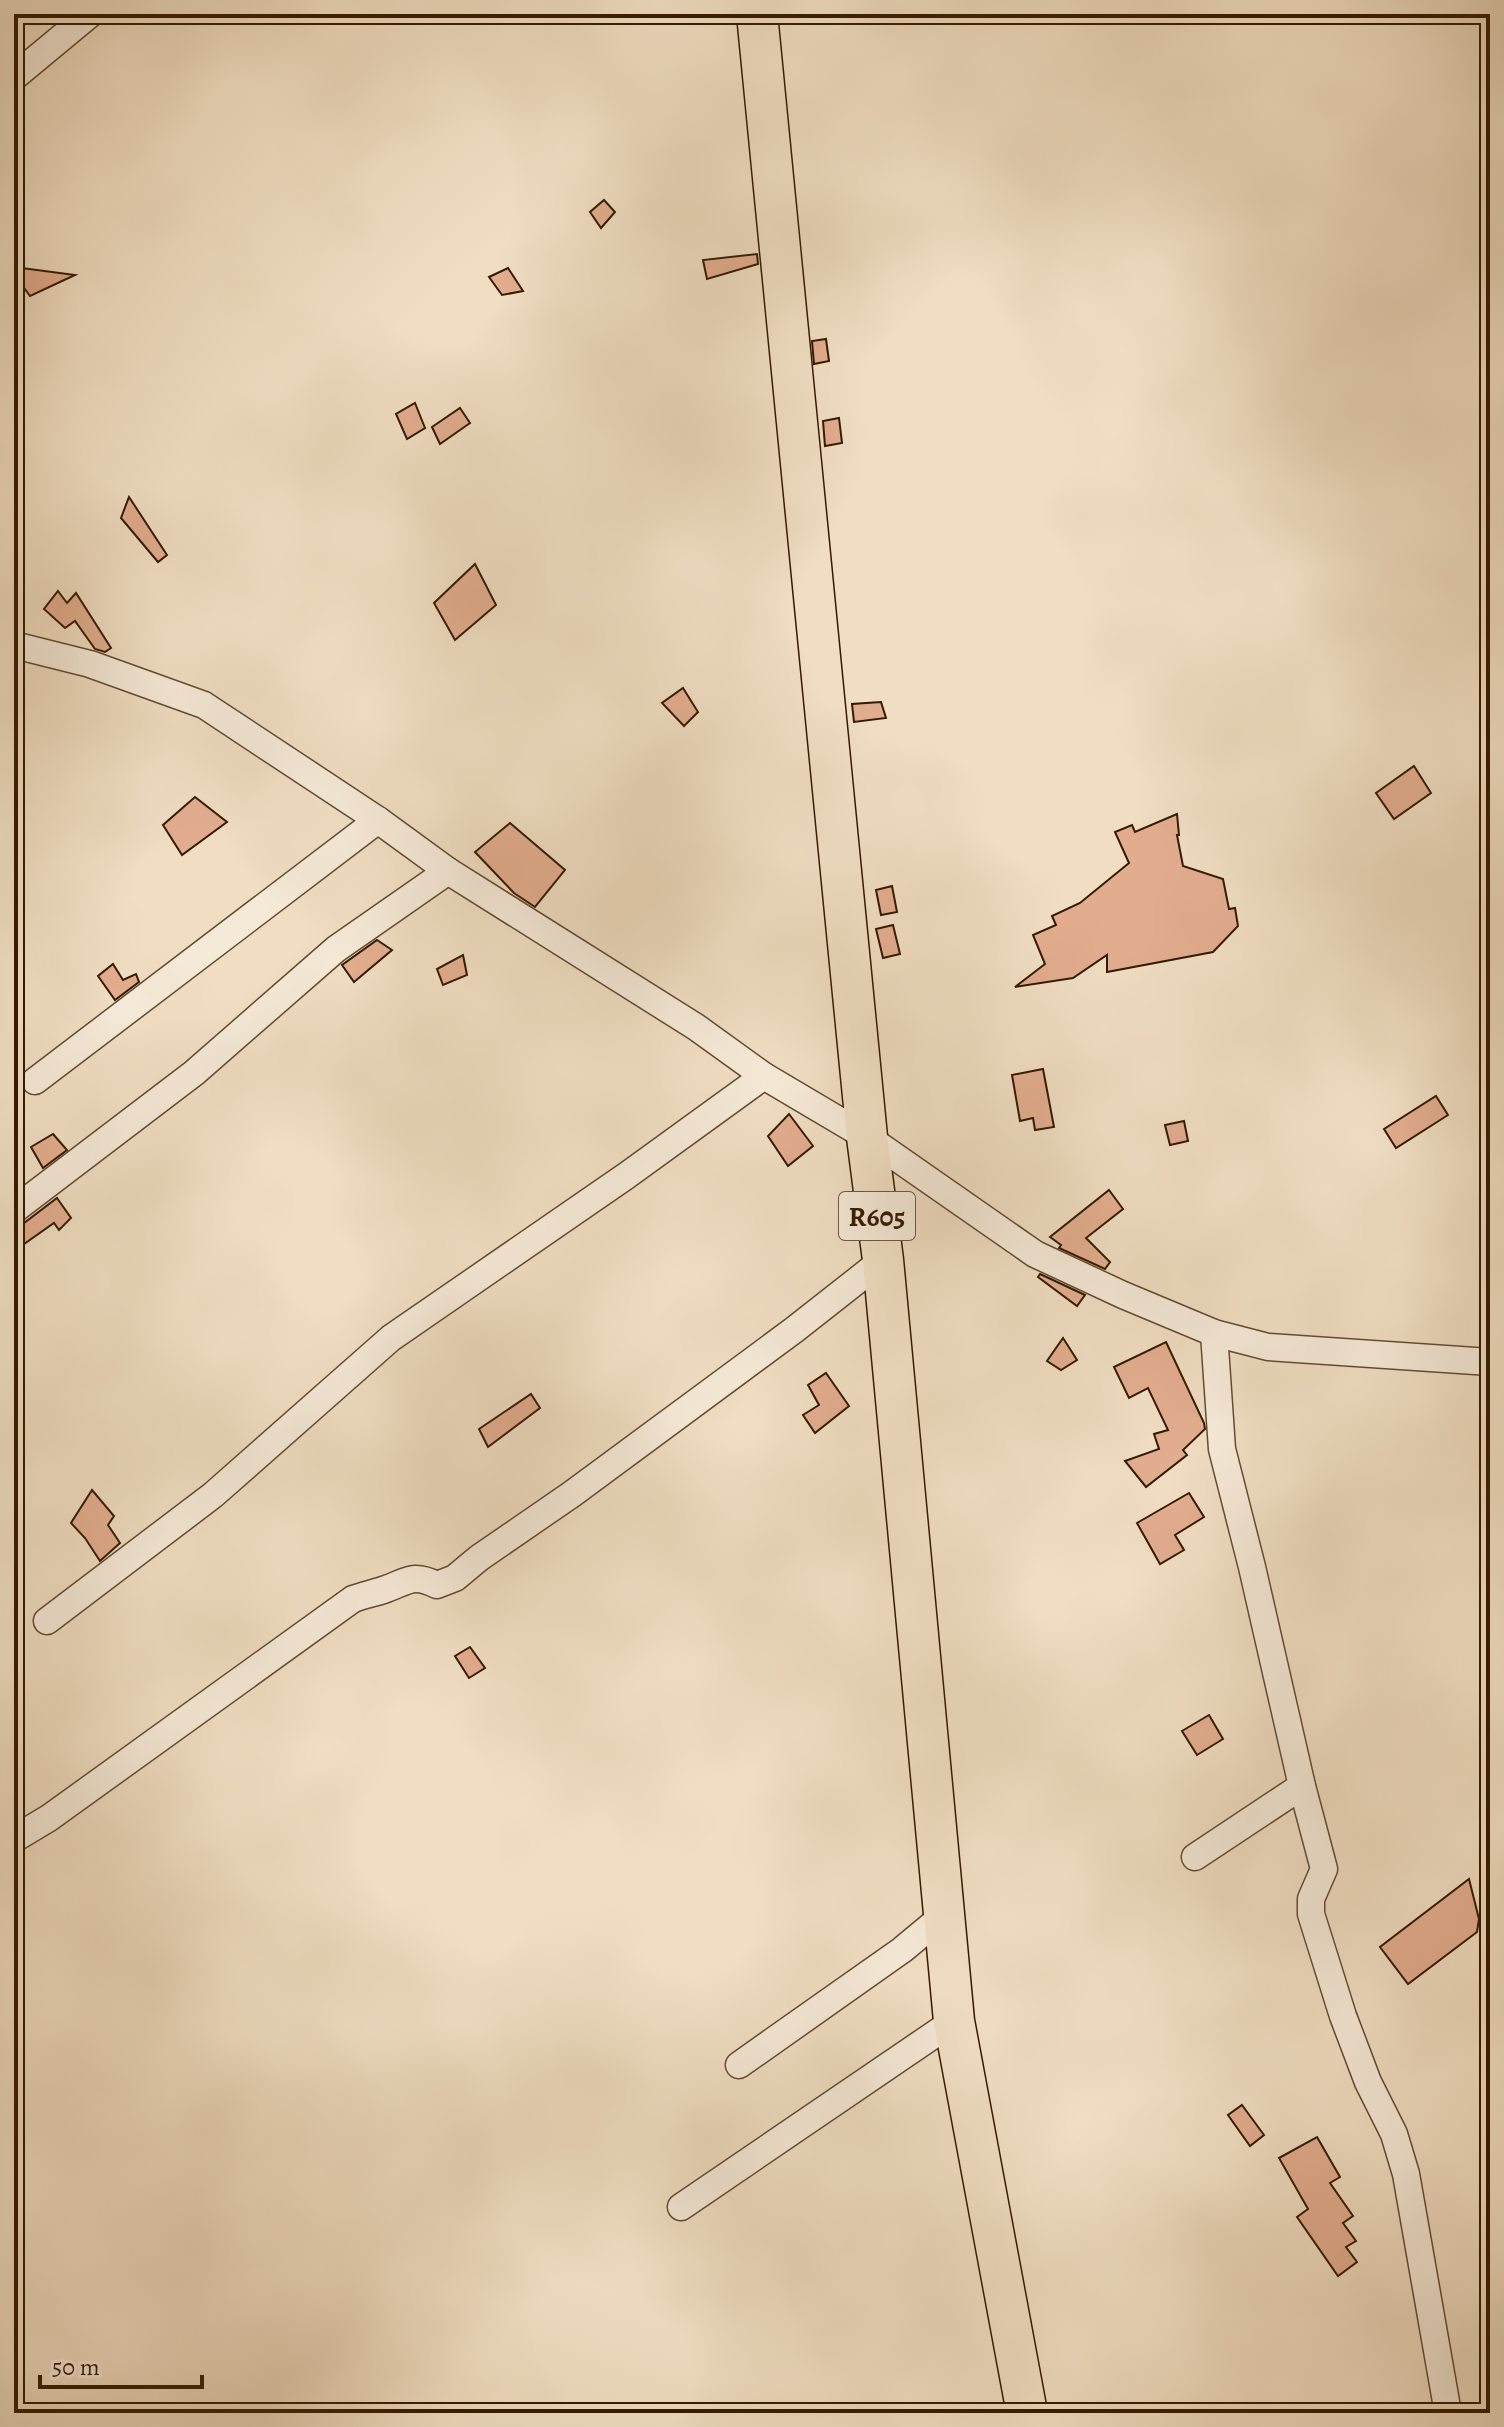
<svg xmlns="http://www.w3.org/2000/svg" width="1504" height="2427" font-family="Alegreya,serif">
  <style>
    .building { fill: #e2ad8f; stroke: #341a01; stroke-width: 2 }
    .lines { fill: none; stroke-linecap: round; stroke-linejoin: round }
    .minor-casing { stroke: #634b31; stroke-width: 29 }
    .primary-casing { stroke: #341a01; stroke-width: 43 }
    .minor { stroke: #f5e9d7; stroke-width: 26 }
    .primary { stroke: #f0ddc2; stroke-width: 40 }
    .labels { text-anchor: middle; stroke-width: 6; stroke-linejoin: round; paint-order: stroke }
    .shield { fill: #f5e9d7; stroke: #6e5841; stroke-width: 2 }
    .shield-label { font-size: 28px; font-weight: bold; fill: #341a01 }
  </style>
  <rect width="100%" height="100%" fill="#f0ddc2"/>
  <filter id="stains"><feTurbulence type="fractalNoise" baseFrequency=".0025" numOctaves="4"/><feColorMatrix values="0 0 0 0 .2 0 0 0 0 .09 0 0 0 0 .02 0 0 0 .5 -.17"/></filter>
  <radialGradient id="worn" r=".72"><stop offset=".6" stop-color="#630" stop-opacity="0"/><stop offset="1" stop-color="#630" stop-opacity=".3"/></radialGradient>
  <g class="building">
    <polygon points="604,200 615,212 601,228 590,212"/>
    <polygon points="757,254 758,264 707,279 703,260"/>
    <polygon points="14,267 75,275 30,296 14,274"/>
    <polygon points="508,268 523,291 502,295 489,277"/>
    <polygon points="826,339 829,361 814,364 812,341"/>
    <polygon points="415,403 425,428 407,439 396,414"/>
    <polygon points="460,408 470,423 440,444 432,427"/>
    <polygon points="839,418 842,443 825,446 823,421"/>
    <polygon points="129,497 167,555 158,562 121,518"/>
    <polygon points="475,564 496,605 455,640 434,603"/>
    <polygon points="58,591 67,603 76,593 111,648 105,652 95,649 75,621 65,628 44,609"/>
    <polygon points="683,688 698,712 684,726 662,703"/>
    <polygon points="881,702 886,718 854,722 852,704"/>
    <polygon points="1414,766 1431,793 1394,819 1376,793"/>
    <polygon points="195,797 227,822 182,855 163,825"/>
    <polygon points="1177,814 1179,835 1177,835 1183,866 1223,879 1229,909 1235,908 1238,926 1213,952 1107,972 1107,955 1073,978 1015,987 1045,964 1033,935 1056,925 1052,916 1080,903 1129,863 1115,832 1132,825 1135,832"/>
    <polygon points="510,823 565,870 535,907 514,893 475,852"/>
    <polygon points="892,886 897,912 881,915 876,890"/>
    <polygon points="893,925 900,954 883,958 876,929"/>
    <polygon points="377,940 392,950 354,982 342,965"/>
    <polygon points="463,955 467,975 443,985 437,969"/>
    <polygon points="113,964 123,980 136,974 139,982 115,1000 98,976"/>
    <polygon points="1043,1069 1054,1127 1035,1130 1033,1118 1020,1121 1012,1075"/>
    <polygon points="1436,1096 1448,1115 1396,1148 1384,1129"/>
    <polygon points="789,1114 813,1146 788,1166 768,1136"/>
    <polygon points="1184,1121 1188,1141 1170,1145 1165,1125"/>
    <polygon points="53,1134 67,1150 43,1168 31,1147"/>
    <polygon points="1109,1190 1123,1209 1086,1238 1110,1262 1105,1269 1059,1248 1061,1245 1050,1237"/>
    <polygon points="57,1198 71,1218 59,1230 54,1223 24,1244 14,1226 24,1223"/>
    <polygon points="1040,1274 1085,1295 1077,1306 1038,1277"/>
    <polygon points="1063,1338 1077,1360 1061,1370 1047,1361"/>
    <polygon points="1166,1342 1204,1423 1205,1429 1183,1450 1187,1455 1146,1487 1125,1461 1159,1449 1154,1434 1168,1430 1148,1388 1129,1398 1114,1367"/>
    <polygon points="826,1373 849,1406 815,1433 803,1415 819,1405 808,1385"/>
    <polygon points="531,1394 540,1408 488,1447 479,1429"/>
    <polygon points="92,1490 114,1516 108,1525 120,1543 100,1561 85,1538 71,1523"/>
    <polygon points="1189,1493 1204,1517 1175,1535 1184,1550 1160,1564 1137,1523"/>
    <polygon points="470,1647 485,1668 469,1678 455,1656"/>
    <polygon points="1209,1715 1223,1739 1197,1755 1182,1731"/>
    <polygon points="1469,1879 1479,1919 1477,1932 1408,1984 1380,1947"/>
    <polygon points="1242,2105 1264,2135 1250,2146 1228,2115"/>
    <polygon points="1317,2137 1340,2177 1330,2183 1353,2216 1343,2223 1356,2241 1346,2247 1357,2262 1338,2276 1297,2217 1308,2209 1279,2158"/>
  </g>
  <g class="lines">
    <g class="minor-casing">
      <g id="minor">
        <polyline points="14,77 90,14"/>
        <polyline points="14,645 90,664 204,705 378,820 448,871 696,1027 764,1076 867,1137 1035,1254 1123,1295 1214,1333 1268,1347 1490,1362"/>
        <polyline points="35,1081 378,820"/>
        <polyline points="14,1210 194,1073 336,949 448,871"/>
        <polyline points="1214,1333 1222,1449 1252,1567 1302,1786 1324,1869 1311,1899 1311,1914 1343,2016 1368,2082 1394,2134 1406,2174 1448,2413"/>
        <polyline points="47,1621 213,1495 391,1338 626,1176 764,1076"/>
        <path d="M14,1839L49,1818L353,1599C364,1595 375,1593 386,1589C408,1581 413,1573 437,1585L455,1578L479,1558L572,1494L794,1330L883,1260"/>
        <polyline points="1195,1857 1302,1786"/>
        <polyline points="739,2065 902,1950 943,1916"/>
        <polyline points="681,2207 954,2021"/>
      </g>
    </g>
    <g class="primary-casing">
      <polyline id="primary" points="757,14 867,1137 883,1260 954,2021 1027,2413"/>
    </g>
    <use href="#minor" class="minor"/>
    <use href="#primary" class="primary"/>
  </g>
  <g class="labels">
    <rect class="shield" x="839" y="1192" width="76" height="48" rx="6"/>
    <g class="shield-label">
      <text x="877" y="1226">R605</text>
    </g>
  </g>
  <rect width="1504" height="2427" fill="none" stroke="#f0ddc2" stroke-width="48"/>
  <rect x="16" y="16" width="1472" height="2395" fill="none" stroke="#341a01" stroke-width="4"/>
  <rect x="24" y="24" width="1456" height="2379" fill="none" stroke="#341a01" stroke-width="2"/>
  <path d="M40 2375v12h162v-12" fill="none" stroke="#341a01" stroke-width="4"/>
  <text x="52" y="2375" font-size="24" fill="#341a01" stroke="#f5e9d7" stroke-width="6" paint-order="stroke">50 m</text>
  <rect width="100%" height="100%" filter="url(#stains)"/>
  <rect width="100%" height="100%" fill="url(#worn)"/>
</svg>
